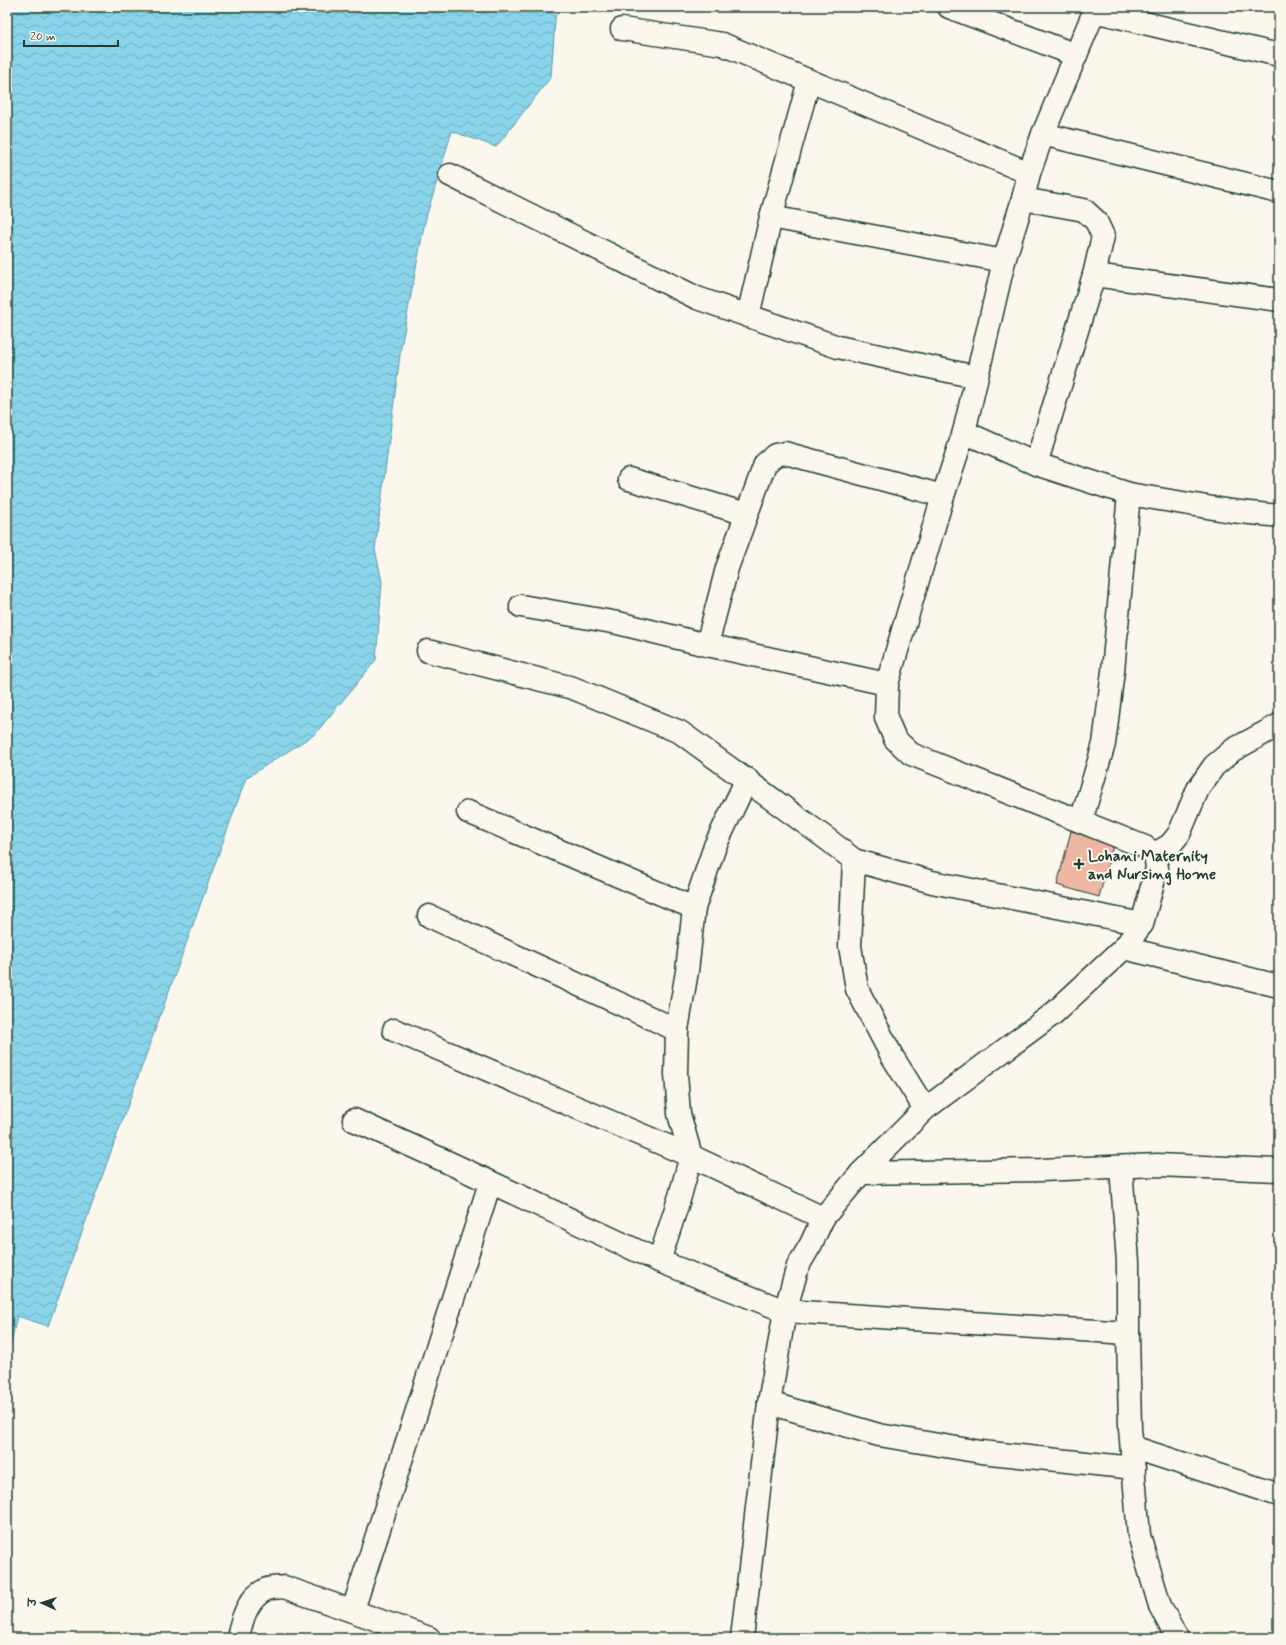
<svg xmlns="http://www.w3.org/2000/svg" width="1286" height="1645" font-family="Mynerve,'Playpen Sans Deva',sans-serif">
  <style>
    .water { fill: url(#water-waves); stroke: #5f98a1 }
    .building { fill: #eeb7a3; stroke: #1f3d34 }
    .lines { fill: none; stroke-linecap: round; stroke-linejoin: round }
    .street-casing { stroke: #1f3d34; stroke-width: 25 }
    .street { stroke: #fbf7ec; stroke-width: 22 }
    .poi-dot { fill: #1f3d34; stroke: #fbf7ec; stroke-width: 1.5 }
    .labels { text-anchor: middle; stroke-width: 4; stroke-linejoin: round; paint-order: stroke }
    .poi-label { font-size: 16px; font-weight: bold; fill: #1f3d34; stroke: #fbf7ec; text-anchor: start }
  </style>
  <defs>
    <pattern id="water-waves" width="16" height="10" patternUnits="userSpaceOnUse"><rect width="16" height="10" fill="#89d4ea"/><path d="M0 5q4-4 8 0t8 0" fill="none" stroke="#6fadbe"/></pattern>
  </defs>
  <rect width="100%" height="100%" fill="#fbf7ec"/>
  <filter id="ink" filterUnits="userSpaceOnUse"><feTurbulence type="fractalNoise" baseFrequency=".025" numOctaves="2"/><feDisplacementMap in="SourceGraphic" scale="8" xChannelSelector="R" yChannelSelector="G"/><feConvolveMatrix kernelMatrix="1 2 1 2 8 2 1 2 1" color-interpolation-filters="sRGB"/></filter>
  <g filter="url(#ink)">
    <polygon class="water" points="7,7 556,7 551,77 496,147 452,131 425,221 401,347 375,549 382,582 376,660 315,734 246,778 48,1326 17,1316 7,1362"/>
    <polygon class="building" points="1071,831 1114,842 1099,897 1057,885"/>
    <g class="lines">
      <g class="street-casing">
        <g id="street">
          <polyline points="949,7 1076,55"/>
          <polyline points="1094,11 1279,55"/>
          <polyline points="622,29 722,44 1029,173"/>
          <polyline points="1043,134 1279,192"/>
          <polyline points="450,175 697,298 838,347 976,377"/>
          <polyline points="1023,199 1084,210 1096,221 1103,236 1094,275 1036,464"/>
          <polyline points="771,217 1004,261"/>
          <polyline points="1094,275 1279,300"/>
          <polyline points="748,316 771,217 809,81"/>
          <polyline points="964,432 1036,464 1129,494 1231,511 1279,516"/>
          <polyline points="629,479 746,514"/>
          <polyline points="521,606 618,623 707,645 887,684"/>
          <polyline points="707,645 727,568 765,464 775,455 785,453 943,496"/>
          <polyline points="428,651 573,688 680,732 827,839 854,860 932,882 1142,924"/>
          <polyline points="468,812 694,908"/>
          <polyline points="1081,821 1104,744 1113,671 1129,494"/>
          <polyline points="1155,854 1170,845 1179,834 1198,789 1214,766 1233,750 1279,725"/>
          <polyline points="854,860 850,946 857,989 892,1056 925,1109"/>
          <polyline points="429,916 677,1030"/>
          <polyline points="1124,948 1279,986"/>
          <polyline points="394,1030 691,1156 823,1218"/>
          <polyline points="354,1120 443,1160 659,1261 785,1311 1128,1333"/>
          <polyline points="1121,1167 1128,1262 1128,1333 1130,1428 1139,1535 1160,1606 1177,1638"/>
          <polyline points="861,1173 1041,1170 1157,1165 1279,1170"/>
          <polyline points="659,1261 680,1196 691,1156 679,1114 676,1074 677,1030 687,971 694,908 715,846 747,779"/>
          <polyline points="769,1403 879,1435 981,1452 1134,1468"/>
          <polyline points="1132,1447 1279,1495"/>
          <polyline points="353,1610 490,1183"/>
          <path d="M238,1638C241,1621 248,1598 265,1590C270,1587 278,1588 284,1587L429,1638"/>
          <polyline points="742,1638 769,1403 785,1311 798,1266 811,1244 823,1218 861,1173 925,1109 1053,1014 1124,948 1142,924 1157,868 1155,854 1145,847 911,754 895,739 886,718 887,684 943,496 964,432 1004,261 1023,199 1029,173 1043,134 1096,7"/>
        </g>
      </g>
      <use href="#street" class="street"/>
    </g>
  </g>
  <path class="poi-dot" d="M1077 858h4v4h4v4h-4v4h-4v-4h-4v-4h4z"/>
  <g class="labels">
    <g class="poi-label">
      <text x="1088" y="861">Lohani Maternity<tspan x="1088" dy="18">and Nursing Home</tspan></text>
    </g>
  </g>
  <rect width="1286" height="1645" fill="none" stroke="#fbf7ec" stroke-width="24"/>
  <rect x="12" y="12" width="1262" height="1621" fill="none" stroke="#1f3d34" stroke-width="1.5" filter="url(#ink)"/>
  <g transform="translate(42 1603) rotate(273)" stroke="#fbf7ec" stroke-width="3" paint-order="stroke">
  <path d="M0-3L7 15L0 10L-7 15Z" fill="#1f3d34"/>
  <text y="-6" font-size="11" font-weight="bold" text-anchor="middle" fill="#1f3d34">उ</text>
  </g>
  <path d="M24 40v6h94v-6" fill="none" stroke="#1f3d34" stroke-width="2"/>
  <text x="30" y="40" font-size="12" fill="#1f3d34" stroke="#fbf7ec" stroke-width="3" paint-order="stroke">20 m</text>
</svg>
